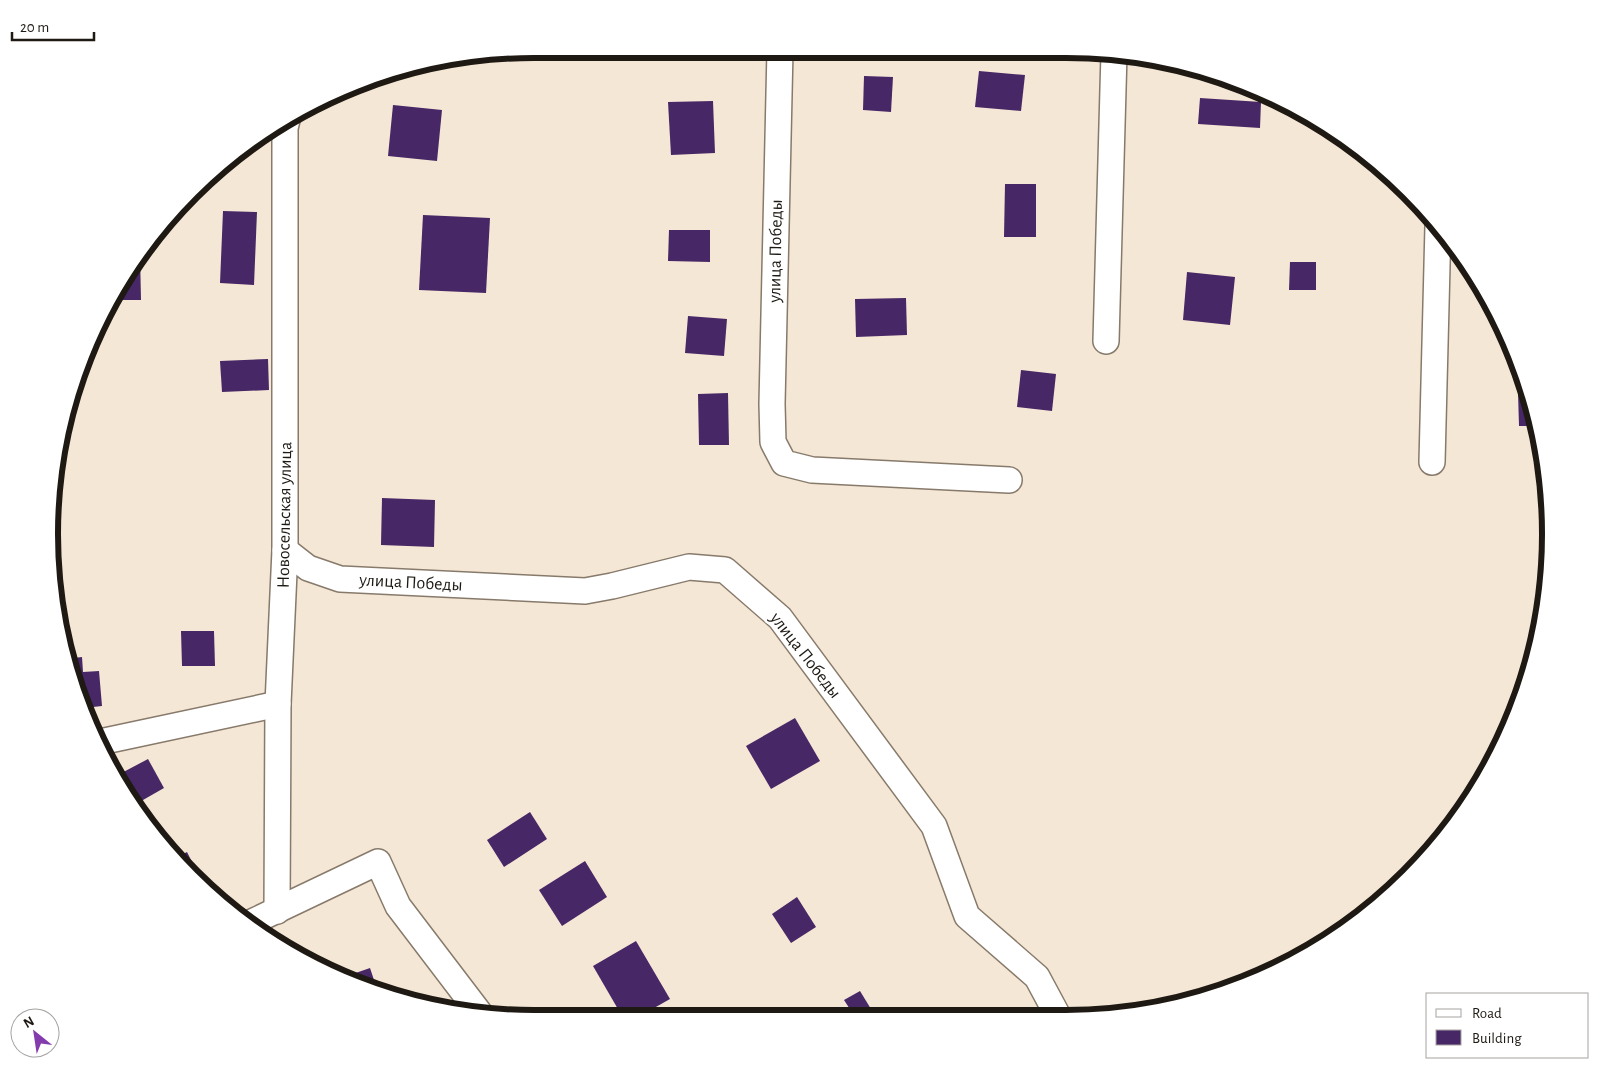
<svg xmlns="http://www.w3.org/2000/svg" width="1599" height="1068" font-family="'Alegreya Sans',sans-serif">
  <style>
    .building { fill: #472766 }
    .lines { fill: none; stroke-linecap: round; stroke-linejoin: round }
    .minor-casing { stroke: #877a6b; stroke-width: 28 }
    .minor { stroke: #fff; stroke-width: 25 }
    .labels { text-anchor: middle; stroke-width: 5; stroke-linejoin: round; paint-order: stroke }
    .street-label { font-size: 18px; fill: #1e1913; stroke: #fff }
    .rim { fill: none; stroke: #1e1913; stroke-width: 6 }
  </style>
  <rect width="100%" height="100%" fill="#f5e7d5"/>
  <g class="building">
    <polygon points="979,71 1025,75 1021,111 975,107"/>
    <polygon points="864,76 893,77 891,112 863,110"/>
    <polygon points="1200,98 1261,102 1260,128 1198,124"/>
    <polygon points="713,101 715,153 671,155 668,102"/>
    <polygon points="393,105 442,110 437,161 388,156"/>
    <polygon points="1005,184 1036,184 1036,237 1004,237"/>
    <polygon points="223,211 257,212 254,285 220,283"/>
    <polygon points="423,215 490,218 486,293 419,290"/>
    <polygon points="669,230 710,230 710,262 668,261"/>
    <polygon points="140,254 141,300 114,300"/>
    <polygon points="1290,262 1316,262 1316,290 1289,290"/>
    <polygon points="1187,272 1235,277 1230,325 1183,320"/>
    <polygon points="906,298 907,335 856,337 855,299"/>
    <polygon points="688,316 727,319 724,356 685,353"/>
    <polygon points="268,359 269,390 222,392 220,361"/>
    <polygon points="1021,370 1056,374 1052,411 1017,407"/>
    <polygon points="1518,392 1527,392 1534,409 1537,426 1519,426"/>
    <polygon points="728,393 729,445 699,445 698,394"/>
    <polygon points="382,498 435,500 434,547 381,545"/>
    <polygon points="56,562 58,562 60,578 57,578"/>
    <polygon points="181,631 214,631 215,666 182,666"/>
    <polygon points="82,657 83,672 99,671 102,706 93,707 94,717 89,717 65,659"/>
    <polygon points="795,718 820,761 771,789 746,746"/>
    <polygon points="148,759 164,788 136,804 114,777"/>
    <polygon points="530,812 547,839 504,867 487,840"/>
    <polygon points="187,852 203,884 202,884 179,856"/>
    <polygon points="585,861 607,897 562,926 539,890"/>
    <polygon points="797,897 816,927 791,943 772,914"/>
    <polygon points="636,941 670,999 640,1016 622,1016 593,966"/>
    <polygon points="370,968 376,986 344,977"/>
    <polygon points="860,991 871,1009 859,1017 855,1017 844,1000"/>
  </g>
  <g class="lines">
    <g class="minor-casing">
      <g id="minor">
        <polyline points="780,50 772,404 773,442 784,463 812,470 1009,480"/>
        <polyline points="1106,341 1114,53"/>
        <polyline points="1432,462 1438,226"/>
        <polyline points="285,550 308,568 340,579 585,591 612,586 689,567 725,570 780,618 934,826 967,916 1037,977 1059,1018"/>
        <polyline points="100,742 278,704"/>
        <polyline points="277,911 278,704 285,550 285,128 287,120"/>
        <polyline points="250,923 378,862 398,906 481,1015"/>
      </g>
    </g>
    <use href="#minor" class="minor"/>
  </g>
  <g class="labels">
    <g class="street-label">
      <text transform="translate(775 251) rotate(-89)" y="6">улица Победы</text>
      <text transform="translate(284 515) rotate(-89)" y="6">Новосельская улица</text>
      <text transform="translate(411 582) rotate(3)" y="6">улица Победы</text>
      <text transform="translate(806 655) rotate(52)" y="6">улица Победы</text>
    </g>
  </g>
  <path d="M0 0H1599V1068H0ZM534 58H1066A476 476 0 0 1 1542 534V534A476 476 0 0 1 1066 1010H534A476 476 0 0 1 58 534V534A476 476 0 0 1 534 58Z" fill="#fff" fill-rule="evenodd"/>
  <path class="rim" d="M534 58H1066A476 476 0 0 1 1542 534V534A476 476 0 0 1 1066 1010H534A476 476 0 0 1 58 534V534A476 476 0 0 1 534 58Z"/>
  <rect x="1426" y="993" width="162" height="65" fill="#ffffff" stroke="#a5a3a1"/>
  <rect x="1436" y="1009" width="25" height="8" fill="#ffffff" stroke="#a5a3a1"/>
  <text x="1472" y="1018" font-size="15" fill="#1e1913">Road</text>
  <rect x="1436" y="1030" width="25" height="15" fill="#472766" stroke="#a5a3a1"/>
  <text x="1472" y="1043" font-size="15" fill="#1e1913">Building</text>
  <g transform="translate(35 1033) rotate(330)"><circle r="24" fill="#ffffff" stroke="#a5a3a1"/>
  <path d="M0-4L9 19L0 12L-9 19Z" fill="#843bae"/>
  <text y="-8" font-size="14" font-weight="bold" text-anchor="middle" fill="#1e1913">N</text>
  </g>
  <path d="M12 32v8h82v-8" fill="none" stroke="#1e1913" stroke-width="2.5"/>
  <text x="20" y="32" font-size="15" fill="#1e1913" stroke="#ffffff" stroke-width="4" paint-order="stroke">20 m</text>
</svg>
